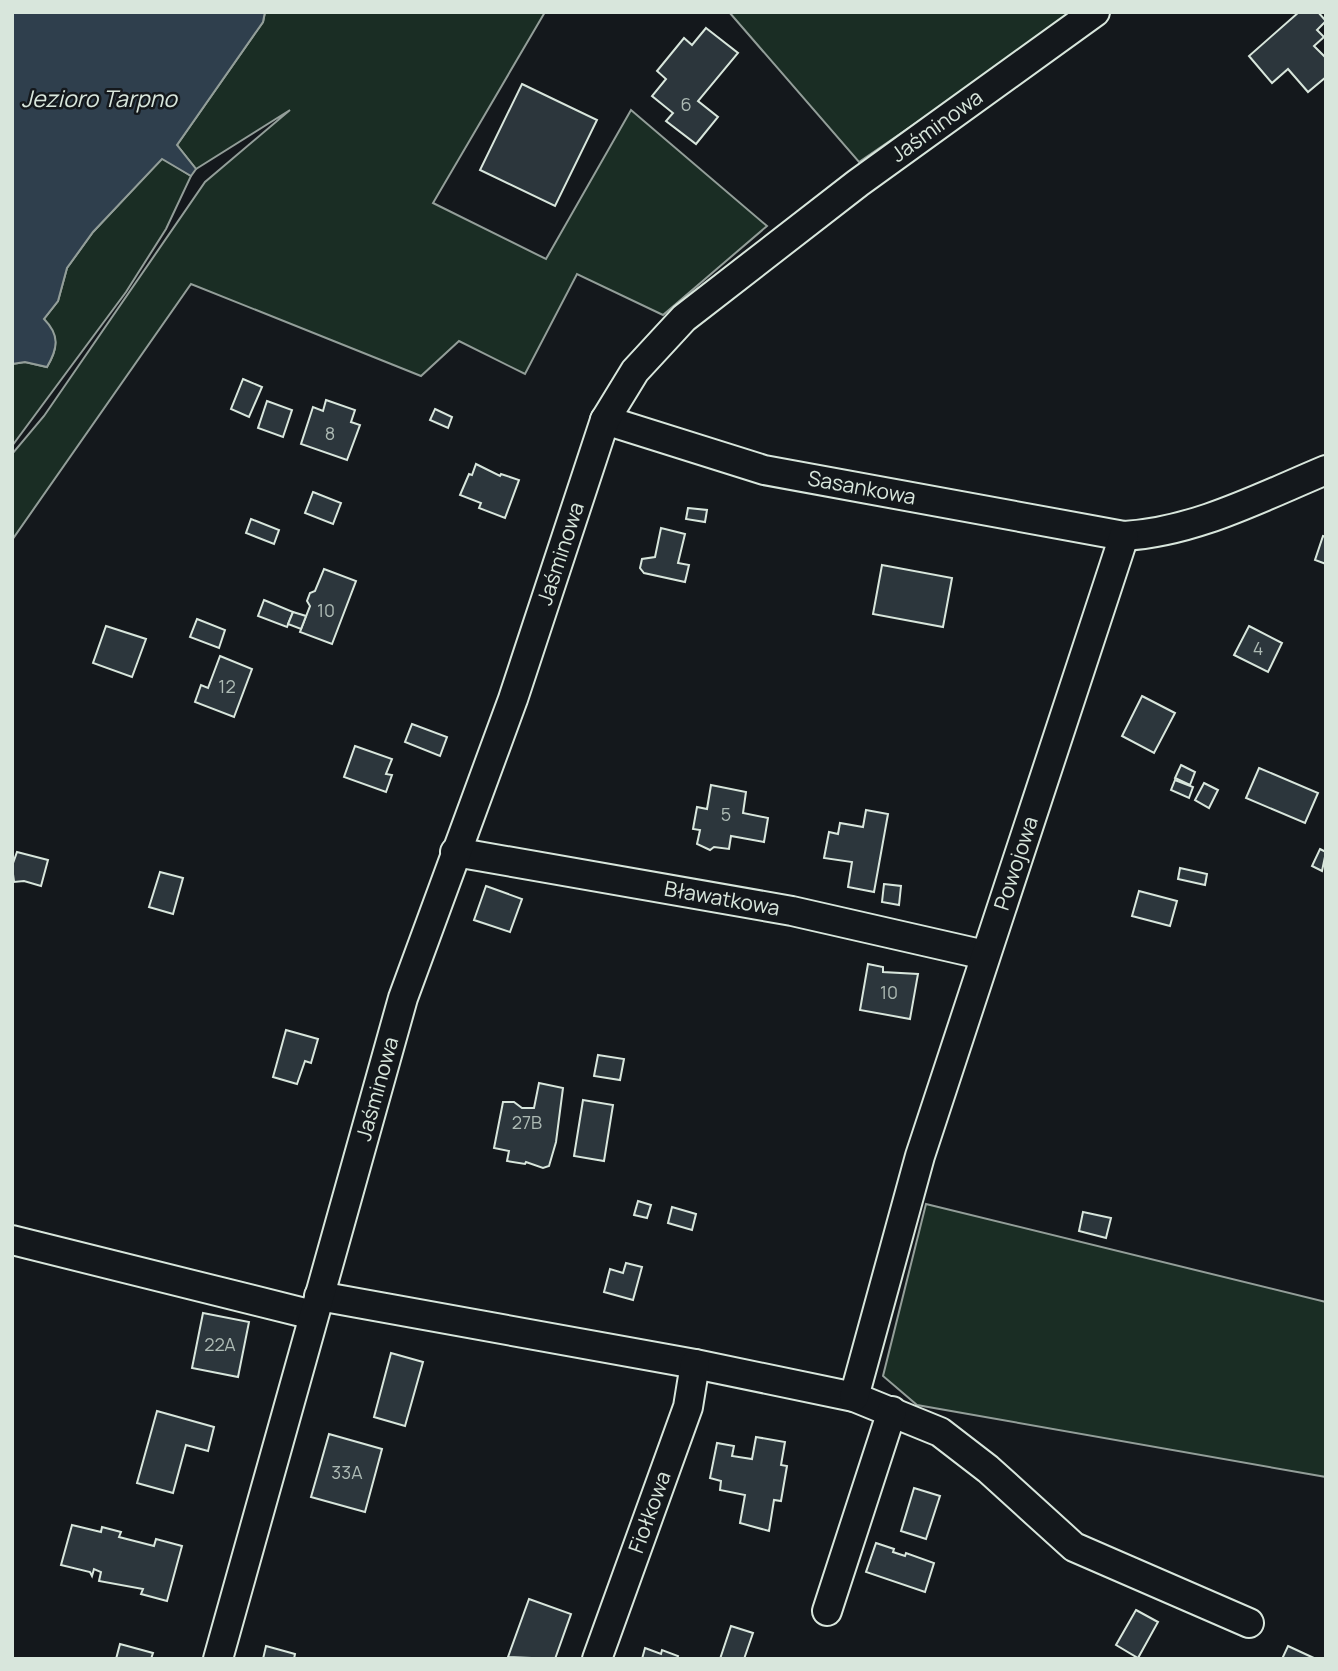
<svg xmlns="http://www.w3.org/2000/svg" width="1338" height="1671" font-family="Manrope,sans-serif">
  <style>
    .green { fill: #1a2d24; stroke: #939e99; stroke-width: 2 }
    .water { fill: #2f3f4d; stroke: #939e99; stroke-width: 2 }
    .building { fill: #2c363c; stroke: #d8e6dc; stroke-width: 2 }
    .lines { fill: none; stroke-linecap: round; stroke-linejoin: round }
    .minor-casing { stroke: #d8e6dc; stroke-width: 32 }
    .minor { stroke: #14181c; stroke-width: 28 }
    .labels { text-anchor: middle; stroke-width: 5; stroke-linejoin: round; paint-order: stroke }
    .number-label { font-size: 18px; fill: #adbab4 }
    .street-label { font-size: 21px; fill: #d8e6dc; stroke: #14181c }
    .water-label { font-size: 23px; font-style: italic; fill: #d8e6dc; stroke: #14181c }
  </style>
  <rect width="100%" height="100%" fill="#14181c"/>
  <g class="green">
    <polygon points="265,12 545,12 433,203 546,259 631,110 767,226 663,315 577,274 525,374 459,341 421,376 191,284 12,540 12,454 44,416 205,182 290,110 196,169 177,145 263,22"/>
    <polygon points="729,12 1078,12 859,162"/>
    <path d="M162,158L191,176L166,229L126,292L12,446V364L25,362L47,367C59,347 58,337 44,319L58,301L67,268L93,232Z"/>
    <polygon points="926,1204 1326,1302 1326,1477 917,1405 883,1376"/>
  </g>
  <path class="water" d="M12,12H265L263,22L177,145L196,169L191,176L162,159L93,232L67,268L58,301L44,319C60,335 58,348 47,367L25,362L12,364Z"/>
  <g class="building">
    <polygon points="1299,12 1318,12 1326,21 1317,30 1324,37 1314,46 1326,58 1326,77 1308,92 1288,69 1272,83 1249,56"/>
    <polygon points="706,28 738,53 698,101 718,117 696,144 666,121 673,113 652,96 666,79 657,71 684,38 692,45"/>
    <polygon points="522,84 597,120 555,206 480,170"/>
    <polygon points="243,379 262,387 249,417 231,409"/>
    <polygon points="326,400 355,410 351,422 360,425 347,460 301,444 313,407 323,411"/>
    <polygon points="267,401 292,410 283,437 258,428"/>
    <polygon points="435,409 452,417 448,428 430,420"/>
    <polygon points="476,464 500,476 501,474 519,480 505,518 479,508 481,503 460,495 469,474 472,475"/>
    <polygon points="313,492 341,503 333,524 305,513"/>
    <polygon points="688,508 707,510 705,522 686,519"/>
    <polygon points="251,519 279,530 274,544 246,533"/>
    <polygon points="661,528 685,534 678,563 689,565 685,582 644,573 640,568 642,559 655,557"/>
    <polygon points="1323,536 1326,537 1326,564 1315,560"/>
    <polygon points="882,565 952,578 943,627 873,614"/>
    <polygon points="324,569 356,581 332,644 300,632 310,606 307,601 310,593 315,591"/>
    <polygon points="264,600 293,612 287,627 258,616"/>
    <polygon points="293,612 306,616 301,629 288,624"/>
    <polygon points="197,619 225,630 219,648 190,637"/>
    <polygon points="106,626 146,639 132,677 93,663"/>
    <polygon points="1249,626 1282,643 1268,672 1234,655"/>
    <polygon points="220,656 252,669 234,717 195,702 201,685 208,688"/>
    <polygon points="1142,696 1175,713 1154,753 1122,736"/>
    <polygon points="412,724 447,737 440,756 405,742"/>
    <polygon points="355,746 392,759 386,774 392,775 386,792 344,777"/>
    <polygon points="1181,765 1195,772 1190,785 1175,778"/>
    <polygon points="1259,768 1318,793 1305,823 1246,798"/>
    <polygon points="1175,780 1193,787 1189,798 1171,790"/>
    <polygon points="1204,783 1218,790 1209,808 1195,800"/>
    <polygon points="711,785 746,792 743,813 768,818 764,842 731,836 729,849 714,847 710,850 697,844 700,830 693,829 697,807 707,809"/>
    <polygon points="866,810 888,814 874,892 848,887 852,862 824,858 829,832 838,834 840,823 863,827"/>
    <polygon points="1320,849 1326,852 1322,871 1312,866"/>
    <polygon points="17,852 48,860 41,886 24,881 14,882 12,866"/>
    <polygon points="1180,868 1207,874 1205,885 1178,879"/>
    <polygon points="160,872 183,878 173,914 149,907"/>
    <polygon points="884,884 901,886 899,905 882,902"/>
    <polygon points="486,886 522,899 510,932 474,920"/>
    <polygon points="1139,891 1177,901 1170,926 1132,916"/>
    <polygon points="868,964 883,967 883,972 918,974 910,1019 860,1010"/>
    <polygon points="286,1030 318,1039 311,1063 305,1061 297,1084 273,1077"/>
    <polygon points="598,1055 624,1059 620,1080 594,1076"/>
    <polygon points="539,1083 563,1088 556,1142 549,1166 543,1168 526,1162 525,1164 507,1161 509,1151 494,1148 503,1102 514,1102 522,1108 534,1108"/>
    <polygon points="583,1100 613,1105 604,1161 574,1156"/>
    <polygon points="638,1201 651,1205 647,1218 634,1215"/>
    <polygon points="672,1207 696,1214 692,1230 668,1223"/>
    <polygon points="1083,1212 1111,1218 1106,1238 1079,1231"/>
    <polygon points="626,1263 642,1267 633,1300 604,1292 610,1269 623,1273"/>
    <polygon points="203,1313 249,1322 238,1377 192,1368"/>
    <polygon points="391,1353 423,1362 405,1426 374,1417"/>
    <polygon points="157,1411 214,1427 208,1451 186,1445 173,1493 137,1483"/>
    <polygon points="329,1434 382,1449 365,1512 311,1497"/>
    <polygon points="756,1437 785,1442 781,1465 787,1466 781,1501 774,1500 769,1531 740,1523 745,1495 720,1490 721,1481 710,1478 717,1443 734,1446 732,1456 752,1459"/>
    <polygon points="914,1488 940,1496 926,1539 901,1531"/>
    <polygon points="72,1525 101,1532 102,1527 121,1532 119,1537 154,1546 156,1539 182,1546 167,1601 141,1594 143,1589 99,1581 101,1572 94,1569 92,1576 90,1572 61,1565"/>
    <polygon points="876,1543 894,1549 893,1552 905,1556 906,1553 934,1563 925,1592 866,1572"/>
    <polygon points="529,1599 571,1614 555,1659 508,1657"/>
    <polygon points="1136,1610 1158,1622 1138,1658 1116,1645"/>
    <polygon points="731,1626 753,1633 744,1659 720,1659"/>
    <polygon points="120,1644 153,1653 151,1659 116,1659"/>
    <polygon points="266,1646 295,1654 294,1659 263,1659"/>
    <polygon points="1288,1646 1316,1659 1282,1659"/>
    <polygon points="645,1648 661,1654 662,1650 678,1656 677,1659 642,1659"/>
  </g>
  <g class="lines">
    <g class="minor-casing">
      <g id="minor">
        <path id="s1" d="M605,420L764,470L1124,536C1195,532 1261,497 1326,470"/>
        <path id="s2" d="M455,852L792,911L985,955"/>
        <polyline points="12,1240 313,1315"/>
        <polyline points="319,1296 695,1364 854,1397 940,1432 988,1469 1074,1547 1249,1623"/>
        <path id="s3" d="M854,1397L920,1156L1124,536"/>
        <polyline points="827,1611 892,1411"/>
        <path id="s4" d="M218,1659L403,998L513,699L605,420L635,371L684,318L858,183L1095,12"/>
        <path id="s5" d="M597,1659L688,1407L695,1364"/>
      </g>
    </g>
    <use href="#minor" class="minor"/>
  </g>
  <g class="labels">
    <g class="number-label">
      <text x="686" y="111">6</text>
      <text x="330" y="440">8</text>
      <text x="326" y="617">10</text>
      <text x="1258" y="655">4</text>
      <text x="227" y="693">12</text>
      <text x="726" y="821">5</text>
      <text x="889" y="999">10</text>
      <text x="527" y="1129">27B</text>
      <text x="220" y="1351">22A</text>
      <text x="347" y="1479">33A</text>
    </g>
    <g class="street-label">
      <text dy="7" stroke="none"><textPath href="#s4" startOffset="1746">Jaśminowa</textPath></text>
      <text dy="7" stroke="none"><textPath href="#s1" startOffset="266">Sasankowa</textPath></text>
      <text dy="7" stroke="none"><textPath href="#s4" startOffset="1158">Jaśminowa</textPath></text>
      <text dy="7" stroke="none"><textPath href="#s3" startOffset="558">Powojowa</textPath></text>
      <text dy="7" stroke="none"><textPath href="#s2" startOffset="271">Bławatkowa</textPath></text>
      <text dy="7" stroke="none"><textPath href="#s4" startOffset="592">Jaśminowa</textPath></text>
      <text dy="7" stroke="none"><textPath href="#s5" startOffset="156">Fiołkowa</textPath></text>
    </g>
    <g class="water-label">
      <text x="99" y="107">Jezioro Tarpno</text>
    </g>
  </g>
  <rect width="1338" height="1671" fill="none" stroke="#d8e6dc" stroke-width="28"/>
</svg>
